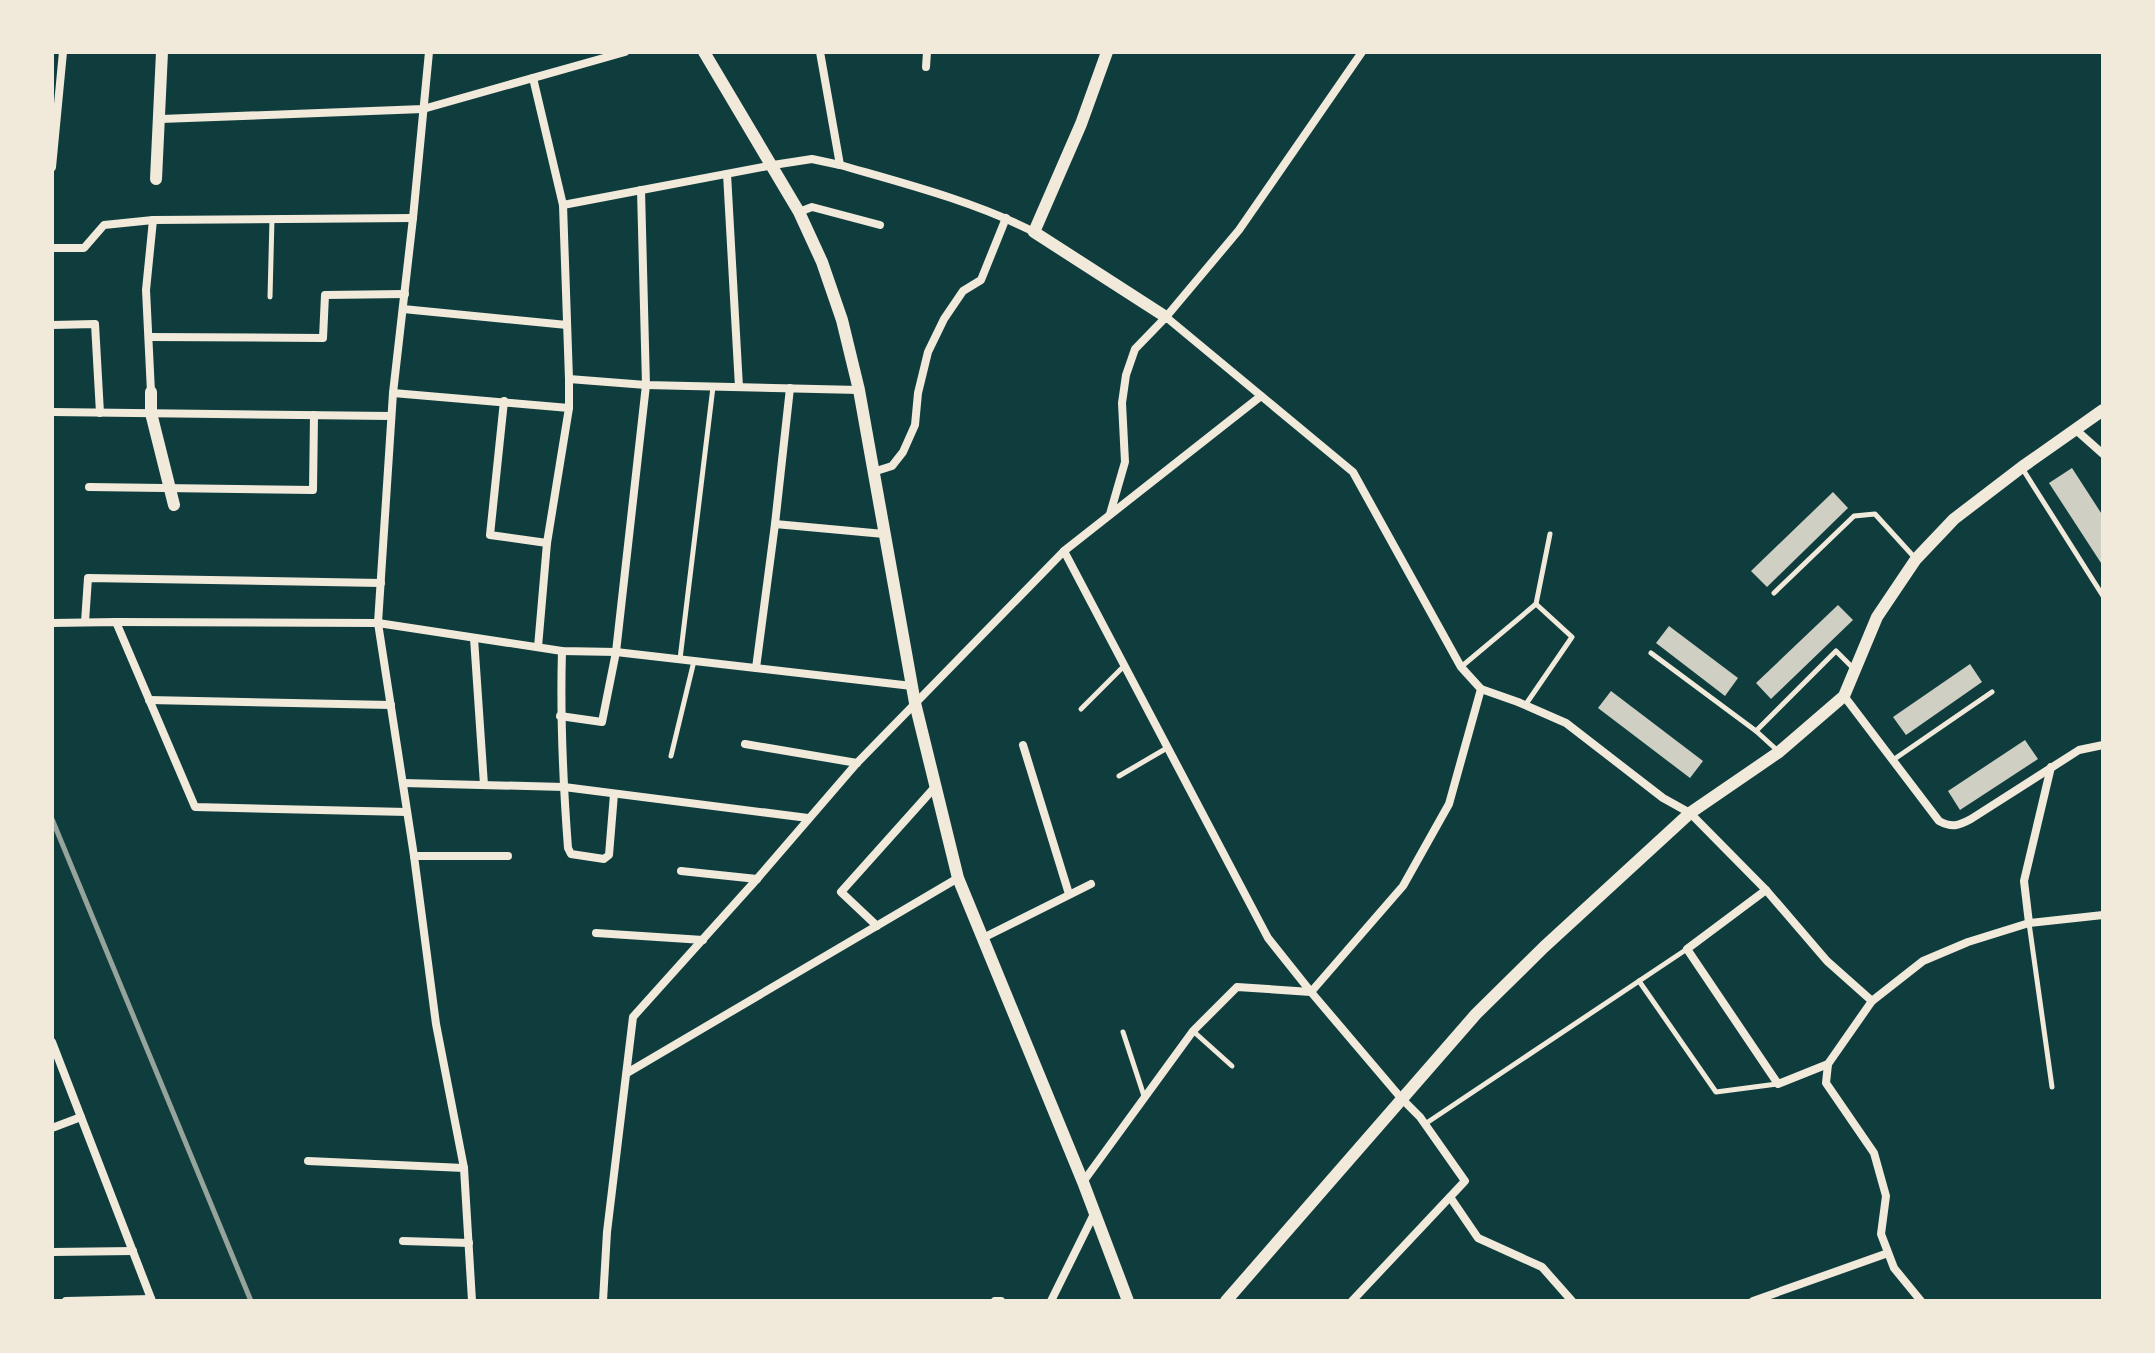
<svg xmlns="http://www.w3.org/2000/svg" width="2155" height="1353" font-family="'Sofia Sans Condensed',sans-serif">
  <style>
    .building { fill: #cfcfc3 }
    .lines { fill: none; stroke-linecap: round; stroke-linejoin: round }
    .service { stroke: #f1e9da; stroke-width: 5 }
    .minor { stroke: #f1e9da; stroke-width: 8 }
    .tertiary { stroke: #f1e9da; stroke-width: 12 }
    .rail { stroke: #97a49c; stroke-width: 5 }
  </style>
  <rect width="100%" height="100%" fill="#0f3d3e"/>
  <g class="building">
    <polygon points="2072,468 2103,516 2103,566 2049,483"/>
    <polygon points="1833,492 1848,508 1767,587 1751,571"/>
    <polygon points="1838,605 1853,620 1771,699 1756,683"/>
    <polygon points="1669,626 1738,678 1725,696 1656,643"/>
    <polygon points="1970,664 1982,682 1906,735 1893,717"/>
    <polygon points="1611,691 1703,761 1690,778 1598,708"/>
    <polygon points="2025,740 2038,759 1960,810 1948,791"/>
  </g>
  <g class="lines">
    <g class="service">
      <polyline points="270,297 272,219"/>
      <polyline points="2022,468 2103,596"/>
      <polyline points="1774,593 1854,516 1875,514 1915,558"/>
      <polyline points="1536,604 1550,534"/>
      <polyline points="1651,653 1756,731"/>
      <polyline points="680,659 713,387"/>
      <polyline points="1461,667 1536,604 1572,637 1526,704"/>
      <polyline points="1081,709 1124,666"/>
      <polyline points="1778,751 1756,731 1836,651 1855,670"/>
      <polyline points="671,756 694,661"/>
      <polyline points="1893,760 1992,692"/>
      <polyline points="1119,776 1167,748"/>
      <polyline points="2029,923 2052,1087"/>
      <polyline points="1639,981 1716,1092 1777,1084"/>
      <polyline points="1193,1031 1232,1066"/>
      <polyline points="1123,1032 1144,1096"/>
      <polyline points="1425,1124 1687,949"/>
    </g>
    <g class="minor">
      <polyline points="429,52 413,218 393,393 378,623 414,856 436,1024 464,1168 472,1301"/>
      <polyline points="926,67 927,52"/>
      <polyline points="533,78 563,205 569,379 569,408 547,543 538,647"/>
      <polyline points="161,119 423,109 625,52"/>
      <path d="M840,165C906,184 973,201 1034,232"/>
      <polyline points="52,167 63,52"/>
      <polyline points="727,174 739,387"/>
      <polyline points="563,205 773,165 812,159 840,165 820,52"/>
      <polyline points="799,212 812,207 880,225"/>
      <polyline points="52,248 84,248 104,225 153,220 413,218"/>
      <polyline points="403,309 567,325"/>
      <polyline points="1166,317 1353,472 1461,667 1481,689 1518,702 1566,723 1663,798 1690,813 1766,890 1827,961 1872,1001 1828,1064 1826,1083 1874,1153 1886,1196 1881,1234 1894,1268 1921,1301"/>
      <polyline points="52,325 95,324 100,413"/>
      <polyline points="149,337 323,338 325,295 405,294"/>
      <polyline points="569,379 646,385 859,390"/>
      <polyline points="151,392 146,290 153,220"/>
      <polyline points="393,393 569,408"/>
      <polyline points="504,401 490,535 547,543"/>
      <polyline points="52,412 391,416"/>
      <polyline points="2076,430 2103,454"/>
      <polyline points="873,472 892,466 903,452 915,425 918,393 928,352 944,319 963,291 981,280 1006,218"/>
      <polyline points="89,487 313,490 314,415"/>
      <polyline points="1110,514 1125,462 1122,403 1126,375 1135,349 1166,317 1239,230 1362,52"/>
      <polyline points="775,524 790,388"/>
      <polyline points="1064,551 1268,938 1311,992 1401,1098 1420,1117 1465,1181 1352,1301"/>
      <polyline points="85,622 88,578 381,583"/>
      <polyline points="116,622 378,623 562,651 616,652 912,686"/>
      <polyline points="52,623 116,622 195,807 407,812"/>
      <polyline points="474,638 484,785"/>
      <path d="M562,651C560,717 563,782 568,848L571,854L604,859L609,855L614,794"/>
      <polyline points="756,668 775,524 884,534"/>
      <path d="M1844,696L1939,821C1952,828 1958,826 1971,819L2079,750L2103,745"/>
      <polyline points="149,700 391,705"/>
      <polyline points="560,716 602,722 616,652 646,385 641,190"/>
      <polyline points="745,744 857,763"/>
      <polyline points="1023,745 1069,894"/>
      <polyline points="403,783 564,787 808,818"/>
      <polyline points="414,856 508,856"/>
      <polyline points="681,871 757,879"/>
      <polyline points="1766,890 1687,949 1778,1084 1828,1064"/>
      <polyline points="2029,923 2103,915"/>
      <polyline points="877,926 841,892 935,787"/>
      <polyline points="596,933 703,940"/>
      <polyline points="983,938 1091,884"/>
      <polyline points="1872,1001 1923,961 1968,942 2029,923 2024,881 2051,767"/>
      <polyline points="52,1042 152,1301"/>
      <polyline points="627,1073 958,878"/>
      <polyline points="52,1128 81,1117"/>
      <polyline points="308,1161 464,1168"/>
      <polyline points="1083,1182 1193,1031 1237,987 1311,992 1403,886 1449,804 1481,689"/>
      <polyline points="1450,1197 1478,1238 1542,1267 1572,1301"/>
      <polyline points="403,1241 469,1243"/>
      <polyline points="52,1252 133,1251"/>
      <polyline points="66,1301 151,1299"/>
      <polyline points="603,1301 607,1232 633,1017 757,879 857,763 1064,551 1261,396"/>
      <polyline points="995,1301 1001,1301"/>
      <polyline points="1051,1301 1094,1214"/>
      <polyline points="1753,1301 1888,1253"/>
    </g>
    <g class="tertiary">
      <polyline points="704,52 799,212 822,262 842,320 859,390 915,703 958,878 1083,1182 1128,1301"/>
      <polyline points="1107,52 1081,124 1034,232 1166,317"/>
      <polyline points="156,179 162,52"/>
      <polyline points="151,392 151,413 174,505"/>
      <polyline points="1226,1301 1476,1014 1544,947 1690,813 1779,752 1844,696 1877,617 1916,559 1954,519 2022,467 2103,410"/>
    </g>
    <polyline class="rail" points="52,819 251,1301"/>
  </g>
  <rect width="2155" height="1353" fill="none" stroke="#f1e9da" stroke-width="108"/>
</svg>
